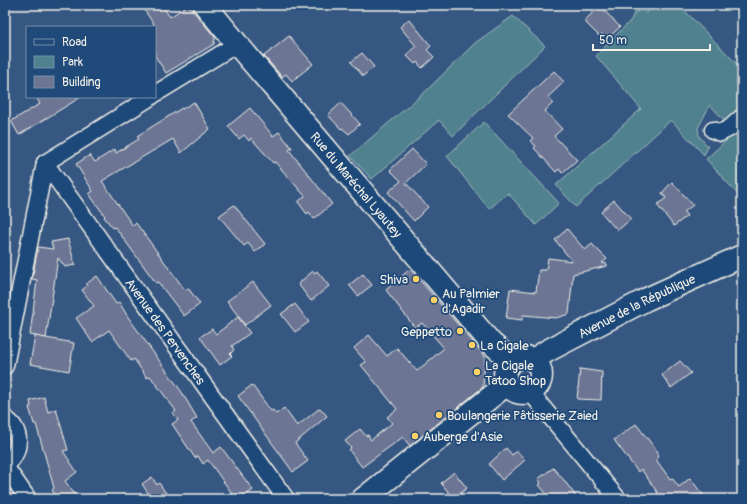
<svg xmlns="http://www.w3.org/2000/svg" width="747" height="504" font-family="Pangolin,sans-serif">
  <style>
    .green { fill: #4f828e; stroke: #a2babb }
    .building { fill: #6c7694; stroke: #f4f1e8 }
    .lines { fill: none; stroke-linecap: round; stroke-linejoin: round }
    .street-casing { stroke: #f4f1e8; stroke-width: 19 }
    .secondary-casing { stroke: #f4f1e8; stroke-width: 25 }
    .street { stroke: #1f4a7a; stroke-width: 16 }
    .secondary { stroke: #1f4a7a; stroke-width: 22 }
    .poi-dot { fill: #ffd166; stroke: #1f4a7a; stroke-width: 1.5 }
    .labels { text-anchor: middle; stroke-width: 3.5; stroke-linejoin: round; paint-order: stroke }
    .street-label { font-size: 13px; fill: #f4f1e8; stroke: #1f4a7a }
    .poi-label { font-size: 13px; fill: #f4f1e8; stroke: #1f4a7a; text-anchor: start }
  </style>
  <rect width="100%" height="100%" fill="#365782"/>
  <filter id="ink" filterUnits="userSpaceOnUse"><feTurbulence type="fractalNoise" baseFrequency=".025" numOctaves="2"/><feDisplacementMap in="SourceGraphic" scale="8" xChannelSelector="R" yChannelSelector="G"/><feConvolveMatrix kernelMatrix="1 2 1 2 8 2 1 2 1" color-interpolation-filters="sRGB"/></filter>
  <g filter="url(#ink)">
    <g class="green">
      <polygon points="655,5 679,5 740,67 742,66 742,108 726,122 710,105 698,128 699,136 708,147 704,155 671,120 576,207 556,185 641,109 596,56 631,20 634,13 642,9 646,13"/>
      <polygon points="513,16 545,46 453,136 439,120 372,179 350,156 426,91 475,43"/>
      <polygon points="484,122 559,203 536,225 508,193 489,209 447,156"/>
      <polygon points="742,126 742,199 706,159"/>
    </g>
    <g class="building">
      <polygon points="141,5 162,5 170,17 188,5 215,37 214,44 166,73 155,56 155,26"/>
      <polygon points="600,6 620,27 607,39 602,34 599,36 584,21"/>
      <polygon points="409,19 431,46 427,50 434,57 422,68 417,62 415,64 406,55 416,46 400,27"/>
      <polygon points="289,36 313,64 292,81 286,74 282,77 264,56"/>
      <polygon points="362,53 374,67 363,76 351,62"/>
      <polygon points="554,71 564,82 548,97 553,103 545,111 562,129 554,136 577,160 562,173 559,169 556,172 534,148 536,146 530,141 533,138 508,114"/>
      <polygon points="36,97 81,97 19,135 11,121 40,104"/>
      <polygon points="194,102 210,129 181,153 173,139 102,181 133,226 136,223 185,290 188,288 200,304 184,316 158,282 156,283 115,227 113,228 104,217 105,216 89,194 93,191 76,164 90,155 95,162 115,149 116,153 139,139 137,136 182,108 182,109"/>
      <polygon points="341,103 360,124 349,134 342,128 341,129 328,115"/>
      <polygon points="250,108 273,136 279,132 292,148 289,150 332,204 314,219 309,212 307,214 298,202 305,196 275,162 273,163 251,138 249,141 244,135 239,139 228,126"/>
      <polygon points="412,149 426,164 406,183 428,207 414,221 388,192 401,181 390,170"/>
      <polygon points="672,182 693,205 684,212 687,216 674,226 657,205 666,198 662,193"/>
      <polygon points="614,200 631,219 618,230 614,226 614,227 601,212"/>
      <polygon points="234,205 265,244 255,252 248,243 244,246 219,216"/>
      <polygon points="567,229 585,250 592,244 607,259 602,263 607,264 607,266 573,274 569,314 556,318 523,315 522,320 506,318 510,289 536,292 539,270 546,270 548,258 572,261 555,240"/>
      <polygon points="68,239 75,265 65,267 58,258 46,338 30,335 37,280 32,279 38,247 53,249 51,242"/>
      <polygon points="410,269 485,356 483,387 410,446 403,437 362,467 349,450 351,448 345,441 360,429 366,436 368,435 371,440 392,423 387,417 397,409 361,365 366,362 354,348 369,335 387,356 397,348 417,371 444,348 422,323 415,328 386,290"/>
      <polygon points="313,271 315,273 317,271 329,286 311,301 298,284"/>
      <polygon points="363,274 372,285 358,296 349,285"/>
      <polygon points="97,276 116,304 119,302 128,317 181,391 197,418 191,422 213,453 221,447 253,490 240,499 236,499 208,460 203,464 198,456 195,458 172,424 178,420 173,413 176,411 150,376 147,378 134,359 131,361 109,330 92,342 76,318 94,306 82,290 87,286 86,284"/>
      <polygon points="253,282 271,305 245,325 227,301"/>
      <polygon points="295,304 309,322 295,332 281,314"/>
      <polygon points="238,317 250,333 232,346 234,350 230,354 232,356 220,365 200,337 212,329 216,334"/>
      <polygon points="35,336 74,343 69,371 30,364"/>
      <polygon points="680,361 691,373 671,388 662,375"/>
      <polygon points="580,369 602,372 601,400 577,399"/>
      <polygon points="252,385 271,411 273,410 276,414 284,408 297,426 320,408 327,416 295,443 308,461 293,472 238,396"/>
      <polygon points="44,397 48,412 56,409 68,450 63,451 77,472 65,481 78,499 58,499 52,490 54,488 36,424 34,424 29,407 31,406 30,401"/>
      <polygon points="636,424 658,452 657,461 670,479 672,478 679,487 690,478 706,499 662,499 641,469 638,472 614,440"/>
      <polygon points="506,448 512,455 517,451 525,460 502,480 489,464"/>
      <polygon points="553,468 563,479 578,499 551,499 539,485 541,483 538,479"/>
      <polygon points="454,472 467,488 454,499 441,483"/>
      <polygon points="152,477 157,485 159,483 170,499 152,499 142,484"/>
    </g>
    <g class="lines">
      <g class="street-casing">
        <g id="street">
          <polyline points="155,94 227,50 237,44"/>
          <polyline points="713,130 720,133 730,128 742,117"/>
          <path id="s1" d="M45,163L286,499"/>
          <polyline points="45,163 151,97"/>
          <polyline points="5,366 45,163"/>
          <polyline points="530,392 618,499"/>
          <path d="M5,418C8,421 12,423 14,427C22,440 17,457 5,466"/>
          <polyline points="5,466 28,499"/>
        </g>
      </g>
      <g class="secondary-casing">
        <g id="secondary">
          <path id="s2" d="M205,5L237,44L491,343L512,361"/>
          <circle cx="523" cy="375" r="18"/>
          <path id="s3" d="M533,360L547,351L647,299L742,256"/>
          <polyline points="363,499 507,384"/>
        </g>
      </g>
      <use href="#street" class="street"/>
      <use href="#secondary" class="secondary"/>
    </g>
  </g>
  <g class="poi-dot">
    <circle cx="416" cy="279" r="4"/>
    <circle cx="434" cy="300" r="4"/>
    <circle cx="460" cy="331" r="4"/>
    <circle cx="472" cy="345" r="4"/>
    <circle cx="477" cy="372" r="4"/>
    <circle cx="439" cy="415" r="4"/>
    <circle cx="415" cy="436" r="4"/>
  </g>
  <g class="labels">
    <g class="street-label">
      <text dy="5" stroke="none"><textPath href="#s2" startOffset="235">Rue du Maréchal Lyautey</textPath></text>
      <text dy="5" stroke="none"><textPath href="#s3" startOffset="117">Avenue de la République</textPath></text>
      <text dy="5" stroke="none"><textPath href="#s1" startOffset="207">Avenue des Pervenches</textPath></text>
    </g>
    <g class="poi-label">
      <text x="408" y="284" text-anchor="end">Shiva</text>
      <text x="442" y="298">Au Palmier<tspan x="442" dy="15">d'Agadir</tspan></text>
      <text x="452" y="336" text-anchor="end">Geppetto</text>
      <text x="480" y="350">La Cigale</text>
      <text x="485" y="370">La Cigale<tspan x="485" dy="15">Tatoo Shop</tspan></text>
      <text x="447" y="420">Boulangerie Pâtisserie Zaied</text>
      <text x="423" y="441">Auberge d'Asie</text>
    </g>
  </g>
  <rect width="747" height="504" fill="none" stroke="#1f4a7a" stroke-width="20"/>
  <rect x="10" y="10" width="727" height="484" fill="none" stroke="#f4f1e8" stroke-width="1.5" filter="url(#ink)"/>
  <rect x="26" y="26" width="130" height="72" fill="#1f4a7a" stroke="#748da6"/>
  <rect x="34" y="39" width="20" height="6" fill="#1f4a7a" stroke="#748da6"/>
  <text x="62" y="46" font-size="12" fill="#f4f1e8">Road</text>
  <rect x="34" y="56" width="20" height="12" fill="#4f828e" stroke="#748da6"/>
  <text x="62" y="66" font-size="12" fill="#f4f1e8">Park</text>
  <rect x="34" y="76" width="20" height="12" fill="#6c7694" stroke="#748da6"/>
  <text x="62" y="86" font-size="12" fill="#f4f1e8">Building</text>
  <path d="M593 44v6h117v-6" fill="none" stroke="#f4f1e8" stroke-width="2"/>
  <text x="599" y="44" font-size="12" fill="#f4f1e8" stroke="#1f4a7a" stroke-width="3" paint-order="stroke">50 m</text>
</svg>
